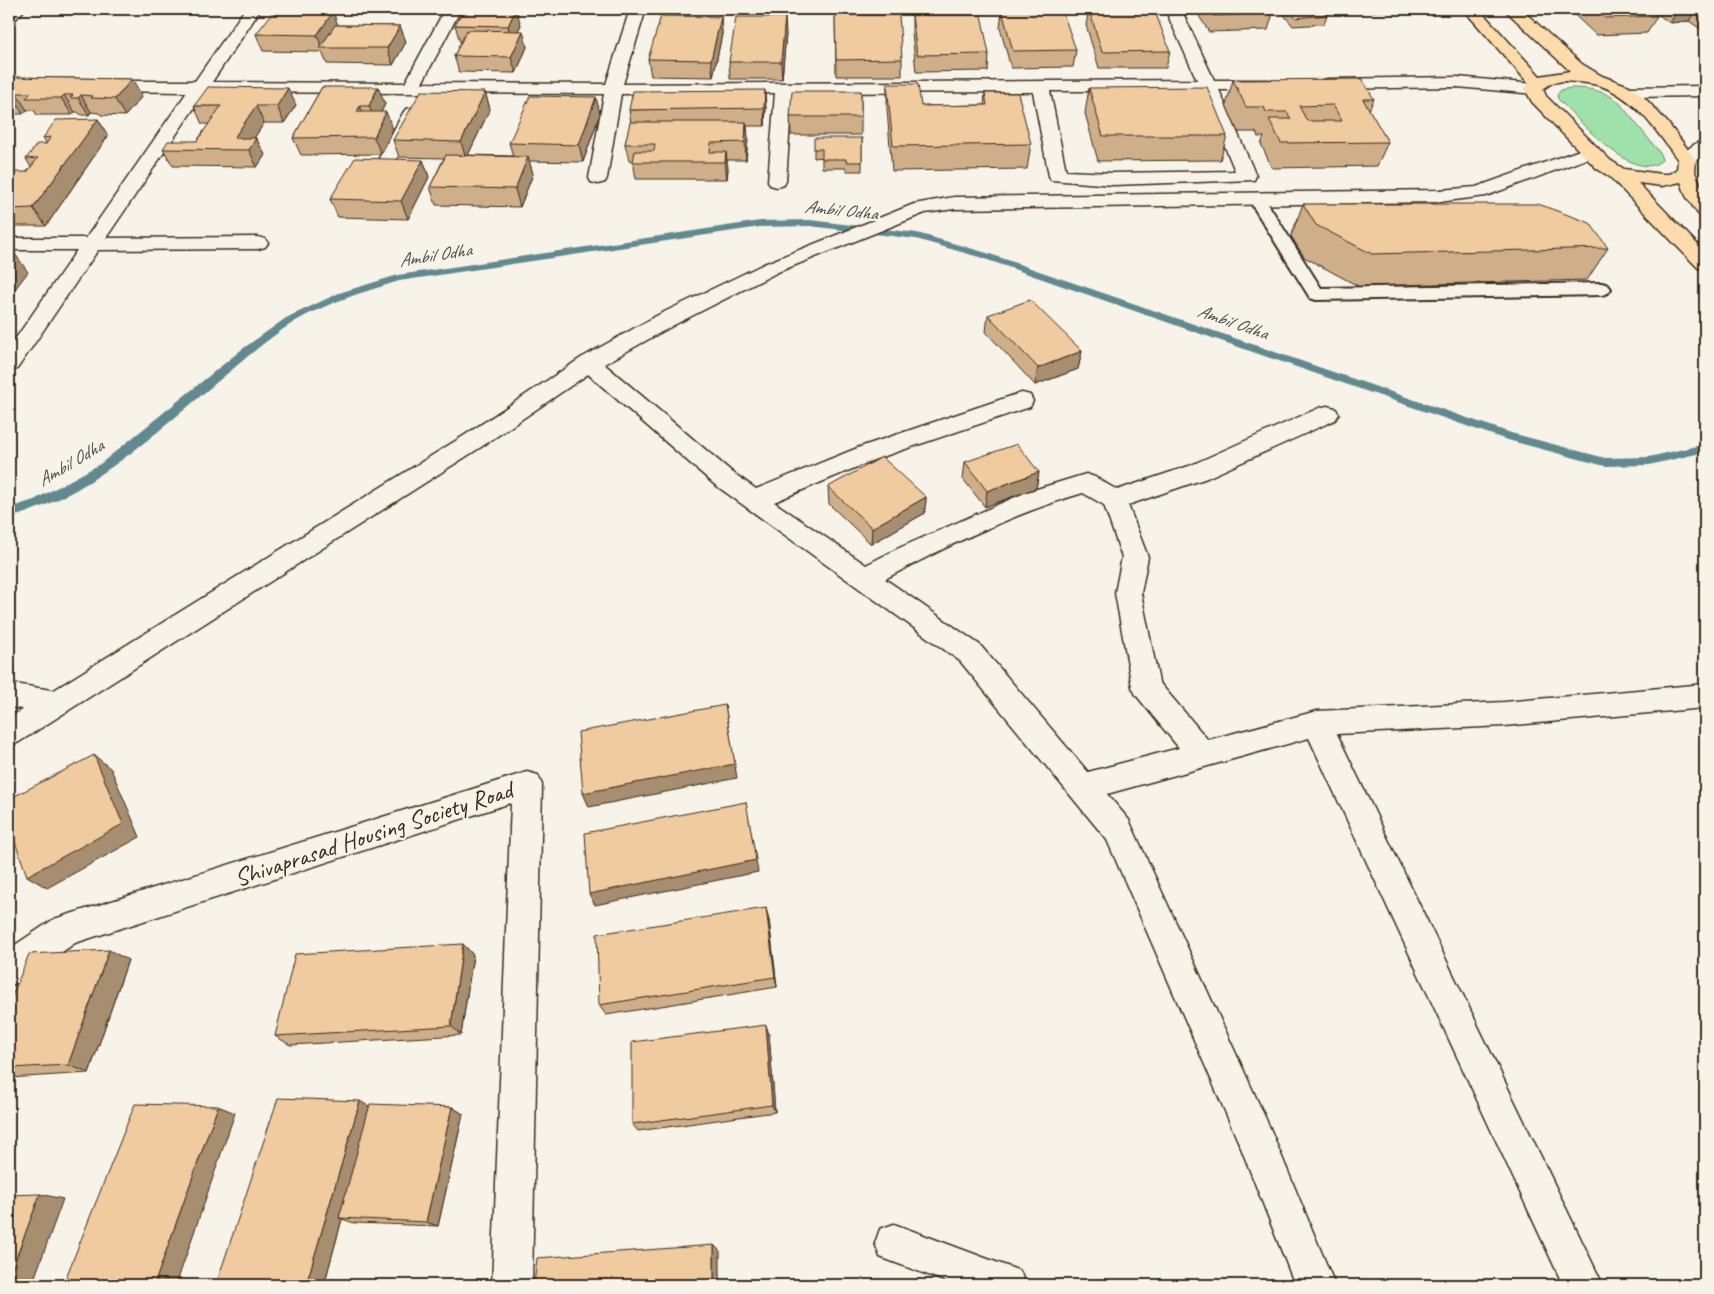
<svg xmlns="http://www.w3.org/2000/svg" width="1714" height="1294" font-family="Caveat,sans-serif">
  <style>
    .green { fill: #9fe1ab; stroke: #6d8664 }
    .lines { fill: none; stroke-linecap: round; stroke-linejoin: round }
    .stream { fill: #638990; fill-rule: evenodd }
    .service-casing { stroke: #3b2a1e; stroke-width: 4 }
    .minor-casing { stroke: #3b2a1e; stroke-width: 3 }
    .tertiary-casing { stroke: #3b2a1e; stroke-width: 3 }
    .primary-casing { stroke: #3b2a1e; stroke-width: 3 }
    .service { fill: #f7f3e8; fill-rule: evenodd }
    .minor { fill: #f7f3e8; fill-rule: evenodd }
    .tertiary { fill: #f7f3e8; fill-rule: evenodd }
    .primary { fill: #fcdcac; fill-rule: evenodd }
    .wall { fill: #ceaf89; stroke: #3b2a1e }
    .shaded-wall { fill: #a78e6f; stroke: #3b2a1e }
    .building { fill: #efcb9f; stroke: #3b2a1e; fill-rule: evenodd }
    .labels { text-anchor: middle; stroke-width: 4.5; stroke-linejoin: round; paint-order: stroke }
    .far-water-label { font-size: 19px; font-style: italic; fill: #4c524e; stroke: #f7f3e8 }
    .near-street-label { font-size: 25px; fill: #3b2a1e; stroke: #f7f3e8 }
  </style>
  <rect width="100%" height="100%" fill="#f7f3e8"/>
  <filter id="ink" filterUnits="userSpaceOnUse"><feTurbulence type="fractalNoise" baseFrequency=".02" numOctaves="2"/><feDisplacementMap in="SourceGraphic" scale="10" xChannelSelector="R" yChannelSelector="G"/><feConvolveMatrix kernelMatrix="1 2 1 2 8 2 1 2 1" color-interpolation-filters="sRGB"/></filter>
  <g filter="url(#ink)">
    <path class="green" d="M1571,88C1588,88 1603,90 1618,101L1660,153L1662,160C1634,186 1577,117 1558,99L1557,95L1561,90Z"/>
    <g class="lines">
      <path class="stream" d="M810,220L917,233L987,253L1511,433L1605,458L1649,457L1705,444V452L1649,465L1605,466L1504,439L979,257L916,239L810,226L760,227L399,281C363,292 326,303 294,322C273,335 253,352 234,368C166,423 95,495 9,518V508L34,500L100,464L241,350L286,318L339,293L398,275L760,221Z"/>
      <g class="service-casing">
        <polygon id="service" points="1257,195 1263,196 1321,288 1602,283 1608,285 1611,289 1608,293 1602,295 1316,300 1310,298 1249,200 1251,196"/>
      </g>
      <g class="minor-casing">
        <g id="minor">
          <polygon points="9,9 25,9 15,20 9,22"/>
          <path d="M245,9H261L212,82L405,83L445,9H461L422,83L606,84L630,9H646L623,84L1197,80L1165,9H1181L1214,80H1268L1274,81L1277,85L1274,89L1268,90H1219L1256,176L1254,180L1113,185L1051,180L1049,176L1033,92L792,93L786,181L784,185L777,187L770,185L768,181L775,93L621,94L607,178L605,182L598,184L591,182L589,178L604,94L205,92L106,238L258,237L265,239L268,243L265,247L258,249L98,250L17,369L9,371V348L77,250H9V238H86L187,92L98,91L92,90L89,86L92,82L98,81H195ZM1050,91H1202L1235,171L1113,173L1066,171Z"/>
          <polygon points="1457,77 1534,84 1540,85 1543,89 1540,93 1534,94 1457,87 1328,89 1322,88 1319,84 1322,80 1328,79"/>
          <polygon points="412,108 418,109 421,113 396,160 394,164 387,166 380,164 378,160 403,113 406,109"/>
          <path d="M589,356L597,358L732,472L756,489L860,447L1014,395L1022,393L1030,395L1033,401L1030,407L876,459L774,502L866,565L899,548L1027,492L1086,474L1095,477L1117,490L1189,466L1319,408L1327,406L1335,408L1339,414L1335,420L1207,478L1128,505L1148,557L1141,593L1159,682L1208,740L1317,711L1504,702L1705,684V708L1504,726L1337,734L1603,1285H1563L1309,738L1107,794L1129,820L1270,1128L1335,1285H1295L1241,1148L1107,840L960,661L714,484L581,368L578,363L581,358ZM1083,493L1104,505L1122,557L1115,593L1132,687L1136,695L1179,748L1088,772L980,645L885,579C948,545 1015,513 1083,493Z"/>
          <polygon points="9,683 57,691 67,694 71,703 67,712 57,715 9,707"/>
          <polygon points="527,772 538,775 542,785 532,1285 492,1285 511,803 75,943 21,981 9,986 9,949 54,919"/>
          <polygon points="894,1224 1020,1271 1026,1285 955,1285 880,1257 875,1243 880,1229"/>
        </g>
      </g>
      <g class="tertiary-casing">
        <g id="tertiary">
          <polygon points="1705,86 1705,96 1629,97 1623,96 1620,92 1623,88 1629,87"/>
          <path d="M1705,140V154C1697,161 1692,167 1680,164L1678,160C1684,151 1695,142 1705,140Z"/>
          <polygon points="1591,146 1597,147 1600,151 1597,155 1486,196 1439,202 954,209 925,213 778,272 674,325 597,368 481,447 19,742 9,746 9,718 465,435 581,358 658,315 764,264 914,204 954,197 1439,190 1476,187"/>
        </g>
      </g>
      <g class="primary-casing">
        <path id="primary" d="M1463,9H1479L1540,76L1570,71L1504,9H1521L1582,64L1602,76L1629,86L1643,96L1667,122L1696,160L1695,172L1705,195V216L1698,214L1686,196L1681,182L1662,186L1638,183L1705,252V270L1698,268L1610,177L1596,168L1532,102L1525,89L1529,84ZM1563,81C1576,82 1589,82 1601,86C1636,98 1657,132 1678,160L1677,169L1669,174H1662L1624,169L1610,160L1546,96L1543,89L1552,83Z"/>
      </g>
      <use href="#service" class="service"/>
      <use href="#minor" class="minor"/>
      <use href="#tertiary" class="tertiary"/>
      <use href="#primary" class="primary"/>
    </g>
    <g class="wall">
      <polygon points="146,9 165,9 163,10"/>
      <polygon points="677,9 736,9 736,12 678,13"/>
      <polygon points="757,9 815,9 814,12 757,12"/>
      <polygon points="1089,9 1170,51 1166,68 1099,68 1086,25"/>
      <polygon points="1201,9 1270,9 1273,13 1268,30 1209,32 1199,16"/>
      <polygon points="1279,9 1321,9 1327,15 1324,24 1293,26"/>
      <polygon points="1352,9 1430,9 1354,12"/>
      <polygon points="1568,9 1648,9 1657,16 1647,33 1596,35"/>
      <polygon points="1650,9 1705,9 1705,27 1699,28 1689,21 1670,23"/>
      <polygon points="1002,11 1076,50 1073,67 1011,68 1000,28"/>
      <polygon points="835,15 902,59 902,76 836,76"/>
      <polygon points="912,15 989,54 988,71 916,72 912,32"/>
      <polygon points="721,17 722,34 713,77 651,76 648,59"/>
      <polygon points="338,25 400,26 406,42 393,65 327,64 322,52 263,51 256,34"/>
      <polygon points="455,25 521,25 518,30 527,47 516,73 459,72 454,56 461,42 460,42"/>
      <polygon points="786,34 782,79 730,79 729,62"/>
      <polygon points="9,77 132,79 142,96 125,116 101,115 99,113 91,112 89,115 81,115 78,112 75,112 72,115 37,115 34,110 27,110 23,114 9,114"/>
      <polygon points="1233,80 1374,99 1369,110 1388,142 1377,166 1272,168 1261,144 1264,137 1258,137 1256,132 1238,132 1226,105"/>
      <polygon points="887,84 921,106 984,105 985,93 1031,144 1027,169 892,171 887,109"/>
      <polygon points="322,87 385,104 381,112 393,129 381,154 301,155 293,138"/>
      <polygon points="1089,88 1227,136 1220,160 1098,161 1085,113"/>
      <polygon points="861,91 861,135 791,135 790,117"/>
      <polygon points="485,92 490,109 468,155 513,156 509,143 600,114 583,162 529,161 533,174 520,207 436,205 430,187 444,158 399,157 393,140"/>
      <polygon points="296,105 284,123 264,123 254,138 256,138 265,155 257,167 173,166 163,149 197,141 209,124 202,124 194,106"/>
      <polygon points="766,107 765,126 747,126 748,139 746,160 727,160 728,169 727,179 636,179 633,161 629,161 625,144 631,122 629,110"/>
      <polygon points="98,119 108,136 46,226 9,226 9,181 27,172 31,167 26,159 46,143 43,138"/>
      <polygon points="862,138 862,171 846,171 846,168 822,168 822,157 814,158 814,149"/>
      <polygon points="423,160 429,177 408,219 338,217 330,199"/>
      <polygon points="1303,204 1608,248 1587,280 1358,286 1304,257 1291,236"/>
      <polygon points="988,315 1082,351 1078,369 1035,385 986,332"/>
      <polygon points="965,462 1039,472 1036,488 985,507 963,479"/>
      <polygon points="828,487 926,497 925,513 871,544 829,504"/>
      <polygon points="769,920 777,987 606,1015 599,1005"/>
      <polygon points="463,944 473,955 461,1035 290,1045 275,1036"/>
      <polygon points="128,960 89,1073 9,1078 9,1004"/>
      <polygon points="769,1034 775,1112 638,1131 632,1124"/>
      <polygon points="370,1107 452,1107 463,1114 438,1226 354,1223 342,1219 324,1285 216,1285"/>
    </g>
    <g class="shaded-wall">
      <polygon points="516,9 521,25 512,43 508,26"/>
      <polygon points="1678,9 1696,9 1689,21 1670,23"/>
      <polygon points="333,12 339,28 322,48 317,35"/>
      <polygon points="721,17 722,34 713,77 711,60"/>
      <polygon points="785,17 786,34 782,79 781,62"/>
      <polygon points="1705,19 1705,27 1699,28"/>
      <polygon points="400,26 406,42 393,65 387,48"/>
      <polygon points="523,31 527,47 516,73 511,57"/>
      <polygon points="132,79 142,96 125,116 115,99"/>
      <polygon points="378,87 385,104 376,123 369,106"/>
      <polygon points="288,88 296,105 284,123 277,106"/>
      <polygon points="765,90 766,107 765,126 764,108"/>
      <polygon points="485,92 490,109 466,159 461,142"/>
      <polygon points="16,93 27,110 23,114 12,97"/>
      <polygon points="64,95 75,112 72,115 61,98"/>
      <polygon points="81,95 91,112 89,115 78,98"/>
      <polygon points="596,97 600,114 583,162 579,145"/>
      <polygon points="256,106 264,123 246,150 234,138"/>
      <polygon points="360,106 367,123 357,112"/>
      <polygon points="386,112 393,129 381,154 374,137"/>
      <polygon points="98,119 108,136 46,226 33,208"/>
      <polygon points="746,122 748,139 746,160 745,142"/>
      <polygon points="256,138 265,155 257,167 249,150"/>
      <polygon points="726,152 728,169 727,179 725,162"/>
      <polygon points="528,157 533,174 520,207 515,189"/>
      <polygon points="423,160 429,177 408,219 401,201"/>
      <polygon points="15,254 28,272 9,297 9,263"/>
      <polygon points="1082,351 1078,369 1035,385 1038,368"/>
      <polygon points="1039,472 1036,488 985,507 987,491"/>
      <polygon points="926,497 925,513 871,544 872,528"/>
      <polygon points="725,705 737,778 589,807 583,793"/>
      <polygon points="94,755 111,769 140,837 47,888 27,876"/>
      <polygon points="748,815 758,872 595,905 589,894"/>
      <polygon points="766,908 769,920 777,987 775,977"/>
      <polygon points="463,944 473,955 461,1035 451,1026"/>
      <polygon points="109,950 128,960 89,1073 68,1065"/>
      <polygon points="766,1025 769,1034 775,1112 772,1105"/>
      <polygon points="360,1101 373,1109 339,1218 342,1219 324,1285 306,1285"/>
      <polygon points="218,1106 235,1113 176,1285 154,1285"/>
      <polygon points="452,1107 463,1114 438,1226 426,1222"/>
      <polygon points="40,1194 63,1199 32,1285 9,1285 9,1277"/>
      <polygon points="714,1245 720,1251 720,1285 714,1285"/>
    </g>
    <g class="building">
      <polygon points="464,9 516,9 508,26 455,25"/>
      <polygon points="1089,9 1154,9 1170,51 1102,52"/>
      <polygon points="1209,9 1270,9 1273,13 1214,16"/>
      <polygon points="1288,9 1321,9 1327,15 1296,18"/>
      <polygon points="1594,9 1648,9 1657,16 1605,18"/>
      <polygon points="1062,10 1076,50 1013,51 1002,11"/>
      <polygon points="274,11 333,12 317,35 256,34"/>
      <polygon points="835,15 899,15 902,59 836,60"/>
      <polygon points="912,15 981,15 989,54 917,55"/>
      <polygon points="661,16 721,17 711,60 648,59"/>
      <polygon points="736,17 785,17 781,62 729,62"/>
      <polygon points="335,25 400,26 387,48 320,48"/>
      <polygon points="467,30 523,31 511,57 454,56"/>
      <polygon points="9,77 132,79 115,99 91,98 93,96 81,95 78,98 70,98 73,95 64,95 61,98 26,98 31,93 16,93 12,97 9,97"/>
      <path d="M1362,79L1374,99H1363L1388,142L1281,143L1269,119H1291L1287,112H1266L1264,107H1246L1233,80ZM1333,105L1342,121H1307L1299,106Z"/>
      <polygon points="887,84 918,84 921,106 987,105 985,93 1018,93 1031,144 893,146"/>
      <polygon points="208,87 288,88 277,106 256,106 234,138 256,138 249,150 163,149 168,141 197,141 221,106 194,106"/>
      <polygon points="322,87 378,87 369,106 360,106 357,112 386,112 374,137 293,138"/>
      <polygon points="1207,87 1227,136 1103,136 1089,88"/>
      <polygon points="765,90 764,108 629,110 633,91"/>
      <polygon points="421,91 485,92 461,142 393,140"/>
      <polygon points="792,91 861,91 861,117 790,117"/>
      <polygon points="530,96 596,97 579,145 509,143"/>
      <polygon points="98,119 33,208 9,209 9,181 16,172 27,172 38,158 26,159 37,144 46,144 51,137 43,138 56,120"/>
      <polygon points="630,122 746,122 745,142 711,143 710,152 726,152 725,162 633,162 635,151 654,151 655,144 625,144"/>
      <polygon points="814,138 862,138 862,162 846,162 846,159 822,159 822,149 814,149"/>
      <polygon points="446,155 528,157 515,189 430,187"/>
      <polygon points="355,158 423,160 401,201 330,199"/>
      <polygon points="1303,204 1538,204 1590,223 1608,248 1372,254 1316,225"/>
      <polygon points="9,254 15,254 9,263"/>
      <polygon points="1030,300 1082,351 1038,368 988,315"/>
      <polygon points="1017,444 1039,472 987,491 965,462"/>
      <polygon points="882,457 926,497 872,528 828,487"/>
      <polygon points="725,705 735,764 583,793 578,732"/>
      <polygon points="94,755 123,824 27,876 9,825 9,799"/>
      <polygon points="746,802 756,860 589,894 585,833"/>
      <polygon points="766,908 775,977 599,1005 597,934"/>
      <polygon points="463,944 451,1026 275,1036 295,954"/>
      <polygon points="109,950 68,1065 9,1068 9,1004 29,954"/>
      <polygon points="766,1025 772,1105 632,1124 632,1042"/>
      <polygon points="278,1098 360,1101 306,1285 216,1285"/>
      <polygon points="135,1104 218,1106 154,1285 63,1285"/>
      <polygon points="370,1104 452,1107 426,1222 339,1218"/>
      <polygon points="40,1194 9,1277 9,1195"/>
      <polygon points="714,1245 714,1285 534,1285 537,1258"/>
    </g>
  </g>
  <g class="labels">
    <g class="far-water-label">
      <text transform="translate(841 209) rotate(6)" y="7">Ambil Odha</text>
      <text transform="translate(435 254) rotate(-9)" y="7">Ambil Odha</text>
      <text transform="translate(1233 321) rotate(19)" y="7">Ambil Odha</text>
      <text transform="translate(70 462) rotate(-31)" y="7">Ambil Odha</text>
    </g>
    <g class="near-street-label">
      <text transform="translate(373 833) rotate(-18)" y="9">Shivaprasad Housing Society Road</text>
    </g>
  </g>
  <rect width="1714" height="1294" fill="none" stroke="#f7f3e8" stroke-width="30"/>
  <rect x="15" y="15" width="1684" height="1264" fill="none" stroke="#3b2a1e" stroke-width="2" filter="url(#ink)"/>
</svg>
